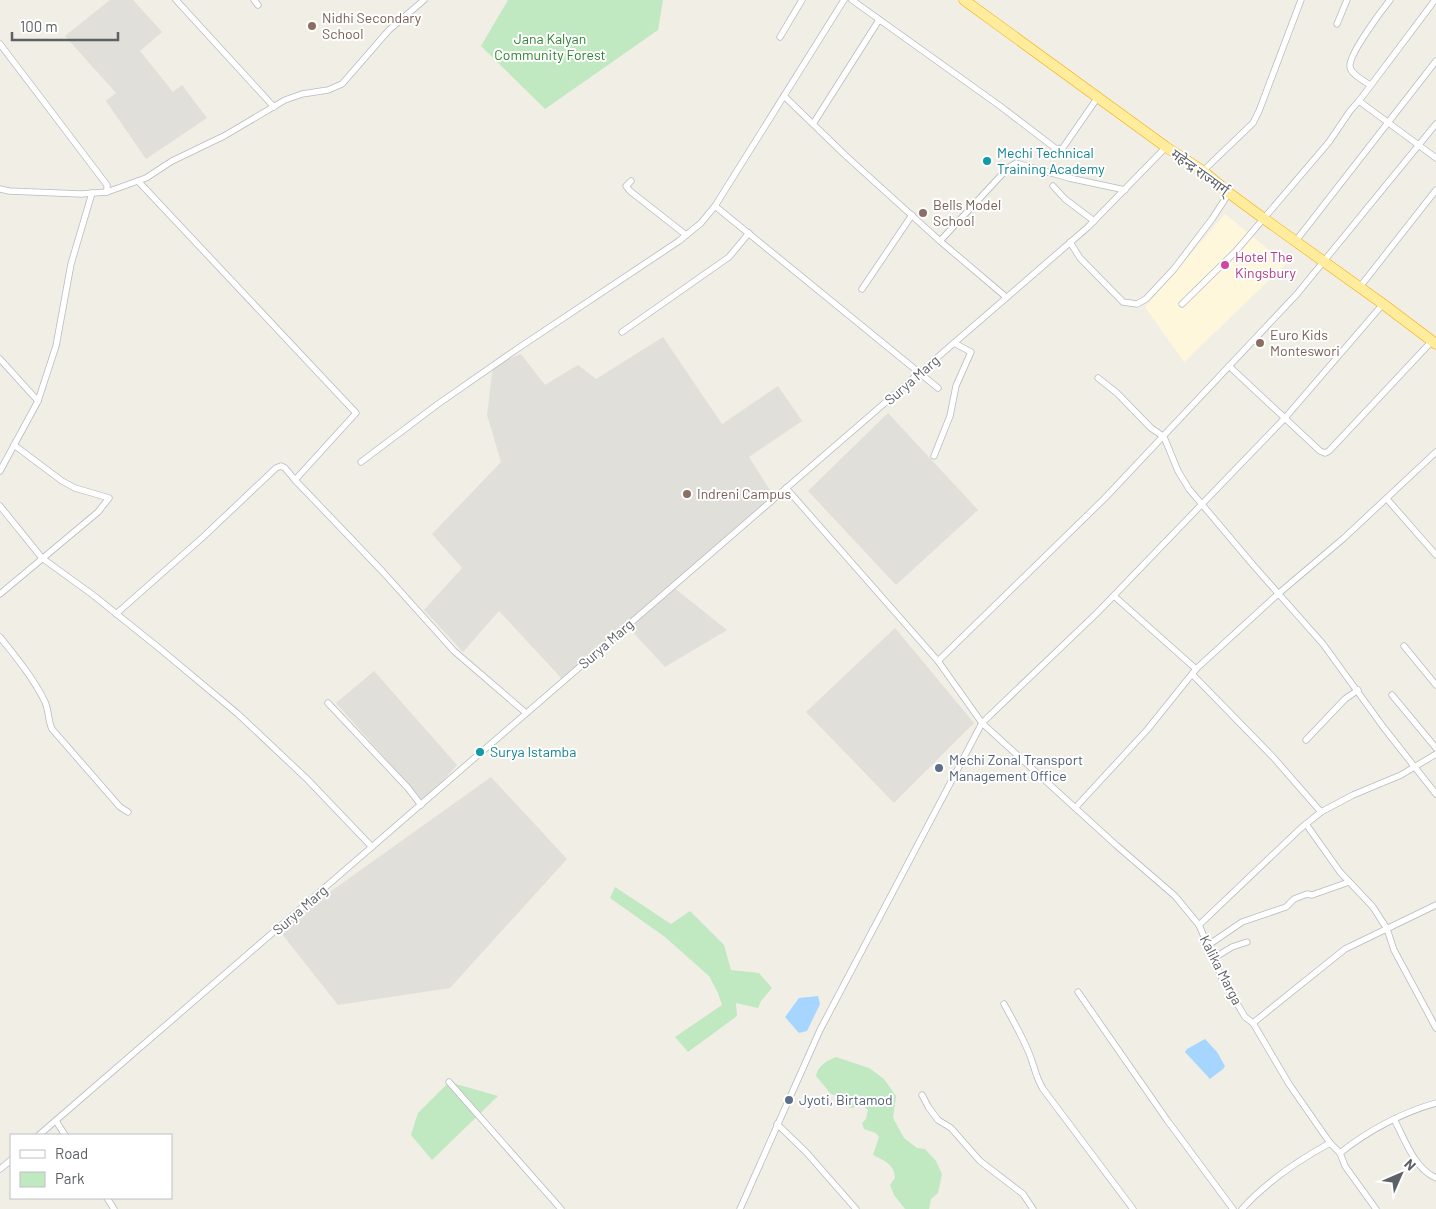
<svg xmlns="http://www.w3.org/2000/svg" width="1436" height="1209" font-family="Barlow,'Noto Sans Devanagari',sans-serif">
  <style>
    .commercial { fill: #fff7db }
    .industrial { fill: #e1dfd9 }
    .green { fill: #c0e9c1 }
    .water { fill: #a6d6ff }
    .lines { fill: none; stroke-linecap: round; stroke-linejoin: round }
    .minor-casing { stroke: #b7bbc0; stroke-width: 7 }
    .trunk-casing { stroke: #f5ad00; stroke-width: 11 }
    .minor { stroke: #fff; stroke-width: 5.5 }
    .trunk { stroke: #ffec9c; stroke-width: 10 }
    .education-dot { fill: #8d6e63; stroke: #fff; stroke-width: 2 }
    .culture-dot { fill: #0f9aa8; stroke: #fff; stroke-width: 2 }
    .hotel-dot { fill: #d1479c; stroke: #fff; stroke-width: 2 }
    .service-dot { fill: #5c6f8a; stroke: #fff; stroke-width: 2 }
    .labels { text-anchor: middle; stroke-width: 4; stroke-linejoin: round; paint-order: stroke }
    .education-label { font-size: 14px; fill: #785e54; stroke: #fff; text-anchor: start }
    .park-label { font-size: 14px; fill: #2f8334; stroke: #fff }
    .culture-label { font-size: 14px; fill: #0d838f; stroke: #fff; text-anchor: start }
    .street-label { font-size: 14px; fill: #5d6166; stroke: #fff }
    .hotel-label { font-size: 14px; fill: #b23c85; stroke: #fff; text-anchor: start }
    .service-label { font-size: 14px; fill: #4e5e75; stroke: #fff; text-anchor: start }
  </style>
  <rect width="100%" height="100%" fill="#f0eee5"/>
  <polygon class="commercial" points="1225,214 1286,264 1184,362 1145,307"/>
  <g class="industrial">
    <polygon points="110,0 133,0 162,32 140,51 173,92 182,85 207,118 146,159 106,101 116,93 65,36"/>
    <polygon points="663,337 722,424 778,386 802,421 749,457 775,498 673,587 727,630 665,667 627,626 564,681 499,611 463,652 424,610 462,568 432,534 501,462 487,415 493,365 521,354 545,385 578,365 596,379"/>
    <polygon points="888,413 978,510 896,585 808,491"/>
    <polygon points="895,628 974,723 894,803 806,712"/>
    <polygon points="374,671 457,765 424,802 336,703"/>
    <polygon points="491,777 567,859 450,988 338,1005 278,929"/>
  </g>
  <g class="green">
    <polygon points="508,0 663,0 658,30 545,109 481,46"/>
    <polygon points="615,887 671,924 690,911 724,945 731,970 759,973 772,988 761,1001 758,1008 736,1003 737,1016 688,1052 675,1037 722,1005 718,993 709,976 665,937 610,898"/>
    <path d="M836,1057L869,1068L884,1079L896,1096L893,1118L904,1138L917,1148L925,1149L936,1161L942,1174L938,1193L931,1199L929,1209H905L894,1195L890,1185L895,1178C894,1164 885,1161 873,1155L879,1137L876,1133L864,1129L862,1123L866,1119L868,1110L859,1102L853,1108L848,1107L846,1099L831,1094L816,1076C818,1065 827,1061 836,1057Z"/>
    <polygon points="449,1082 498,1096 432,1160 411,1135 418,1113"/>
  </g>
  <g class="water">
    <polygon points="818,996 820,1004 807,1031 799,1033 785,1017 799,998"/>
    <polygon points="1205,1039 1217,1052 1225,1066 1223,1069 1210,1079 1185,1052 1187,1049"/>
  </g>
  <g class="lines">
    <g class="minor-casing">
      <g id="minor">
        <polyline points="176,0 274,107"/>
        <polyline points="254,0 258,5"/>
        <polyline points="852,0 1000,106 1055,148 1062,149 1098,97"/>
        <polyline points="1337,24 1347,0"/>
        <polyline points="780,37 802,0"/>
        <polyline points="0,44 107,185 107,192"/>
        <path d="M1370,85C1364,81 1351,74 1350,67C1348,55 1382,10 1390,0"/>
        <polyline points="784,96 845,155 940,241 1006,297"/>
        <polyline points="1359,101 1436,158"/>
        <polyline points="813,124 879,20"/>
        <polyline points="1203,171 1253,123 1259,111 1301,0"/>
        <polyline points="138,181 356,413 295,480"/>
        <polyline points="631,181 626,186 630,191 686,235"/>
        <polyline points="1053,186 1065,199 1094,221"/>
        <polyline points="0,189 9,191 81,194 107,192 146,178 172,161 224,136 285,100 302,94 328,90 342,84 389,30 424,0"/>
        <polyline points="715,206 938,388"/>
        <polyline points="940,241 1008,168 1016,163 1069,178 1125,190"/>
        <polyline points="1070,242 1080,258 1123,302 1137,304 1146,299 1174,269 1212,219 1229,193"/>
        <polyline points="1295,242 1436,61"/>
        <polyline points="1359,288 1436,190"/>
        <polyline points="862,289 912,215"/>
        <polyline points="1182,304 1236,251 1329,142 1350,111 1359,101 1435,0"/>
        <polyline points="622,332 729,257 749,233"/>
        <polyline points="0,359 38,401"/>
        <polyline points="1229,366 1320,451 1325,453 1329,451 1432,341"/>
        <polyline points="1098,378 1117,393 1151,428 1164,437 1178,471 1189,489 1254,566 1323,644 1384,728 1436,794"/>
        <polyline points="934,456 950,416 956,386 971,352 954,343"/>
        <polyline points="361,462 438,404 517,349 679,241 701,223 715,206 844,0"/>
        <polyline points="0,471 38,401 56,346 71,264 92,193"/>
        <polyline points="786,488 938,661 982,723 1116,845 1175,896 1199,925"/>
        <polyline points="1387,499 1436,555"/>
        <polyline points="0,506 42,558 93,595 159,648 238,714 307,779 372,847"/>
        <polyline points="0,594 98,512 109,498 75,488 62,481 14,445"/>
        <polyline points="1114,596 1196,669"/>
        <polyline points="116,614 203,537 276,468 281,466 285,468 295,480 382,571 454,651 526,713"/>
        <path d="M0,637C16,657 34,679 45,702C49,711 48,721 52,729L120,807L128,812"/>
        <polyline points="1404,646 1436,685"/>
        <polyline points="938,661 1105,498 1297,294 1436,124"/>
        <polyline points="1192,674 1273,757 1321,812"/>
        <polyline points="1392,695 1436,748"/>
        <polyline points="328,703 408,788 421,805"/>
        <polyline points="1306,740 1345,699 1358,690"/>
        <polyline points="1076,807 1147,730 1196,669 1278,594 1344,538 1436,452"/>
        <polyline points="1306,824 1340,872 1373,907 1387,929 1394,950 1436,1028"/>
        <polyline points="1207,946 1242,922 1286,907 1294,899 1307,894 1312,895 1349,882"/>
        <polyline points="1214,958 1232,947 1247,942"/>
        <polyline points="1078,992 1167,1120 1233,1209"/>
        <path d="M1004,1004C1013,1020 1022,1036 1029,1053C1034,1065 1036,1078 1043,1089L1133,1209"/>
        <polyline points="1253,1023 1345,949 1436,905"/>
        <polyline points="449,1082 561,1209"/>
        <polyline points="922,1095 929,1108 938,1120 951,1128 980,1161 1023,1194 1033,1209"/>
        <path d="M1394,1119C1405,1140 1414,1168 1436,1178"/>
        <polyline points="56,1121 65,1135"/>
        <polyline points="777,1124 806,1152 856,1209"/>
        <polyline points="39,1135 1088,227 1166,147"/>
        <path d="M1340,1153C1368,1131 1401,1113 1436,1103"/>
        <polyline points="0,1169 11,1160"/>
        <polyline points="107,1198 114,1209"/>
        <polyline points="740,1209 820,1030 982,723 1098,612 1285,418 1383,304"/>
        <path d="M1242,1209C1267,1181 1297,1161 1330,1143"/>
        <polyline points="1376,1209 1345,1166 1340,1153 1330,1143 1289,1084 1253,1023 1245,1017 1222,978 1199,925 1301,828 1321,812 1353,795 1401,775 1436,754"/>
      </g>
    </g>
    <g class="trunk-casing">
      <polyline id="trunk" points="964,0 1166,147 1203,171 1229,193 1263,218 1383,304 1436,344"/>
    </g>
    <use href="#minor" class="minor"/>
    <use href="#trunk" class="trunk"/>
  </g>
  <g class="education-dot">
    <circle cx="312" cy="26" r="5"/>
    <circle cx="923" cy="213" r="5"/>
    <circle cx="1260" cy="343" r="5"/>
    <circle cx="687" cy="494" r="5"/>
  </g>
  <g class="culture-dot">
    <circle cx="987" cy="161" r="5"/>
    <circle cx="480" cy="752" r="5"/>
  </g>
  <circle class="hotel-dot" cx="1225" cy="265" r="5"/>
  <g class="service-dot">
    <circle cx="939" cy="768" r="5"/>
    <circle cx="789" cy="1100" r="5"/>
  </g>
  <g class="labels">
    <g class="education-label">
      <text x="322" y="23">Nidhi Secondary<tspan x="322" dy="16">School</tspan></text>
      <text x="933" y="210">Bells Model<tspan x="933" dy="16">School</tspan></text>
      <text x="1270" y="340">Euro Kids<tspan x="1270" dy="16">Monteswori</tspan></text>
      <text x="697" y="499">Indreni Campus</text>
    </g>
    <g class="park-label">
      <text x="550" y="44">Jana Kalyan<tspan x="550" dy="16">Community Forest</tspan></text>
    </g>
    <g class="culture-label">
      <text x="997" y="158">Mechi Technical<tspan x="997" dy="16">Training Academy</tspan></text>
      <text x="490" y="757">Surya Istamba</text>
    </g>
    <g class="street-label">
      <text transform="translate(1200 172) rotate(36)" y="5">महेन्द्र राज्मार्ग्</text>
      <text transform="translate(912 380) rotate(-41)" y="5">Surya Marg</text>
      <text transform="translate(606 644) rotate(-41)" y="5">Surya Marg</text>
      <text transform="translate(300 910) rotate(-41)" y="5">Surya Marg</text>
      <text transform="translate(1221 970) rotate(63)" y="5">Kalika Marga</text>
    </g>
    <g class="hotel-label">
      <text x="1235" y="262">Hotel The<tspan x="1235" dy="16">Kingsbury</tspan></text>
    </g>
    <g class="service-label">
      <text x="949" y="765">Mechi Zonal Transport<tspan x="949" dy="16">Management Office</tspan></text>
      <text x="799" y="1105">Jyoti, Birtamod</text>
    </g>
  </g>
  <rect x="10" y="1134" width="162" height="65" fill="#ffffff" stroke="#bec0c2"/>
  <rect x="20" y="1150" width="25" height="8" fill="#ffffff" stroke="#bec0c2"/>
  <text x="55" y="1159" font-size="15" fill="#5d6166">Road</text>
  <rect x="20" y="1172" width="25" height="15" fill="#c0e9c1" stroke="#bec0c2"/>
  <text x="55" y="1184" font-size="15" fill="#5d6166">Park</text>
  <g transform="translate(1401 1174) rotate(45)" stroke="#ffffff" stroke-width="4" paint-order="stroke">
  <path d="M0-4L9 19L0 12L-9 19Z" fill="#5d6166"/>
  <text y="-8" font-size="14" font-weight="bold" text-anchor="middle" fill="#5d6166">N</text>
  </g>
  <path d="M12 32v8h106v-8" fill="none" stroke="#5d6166" stroke-width="2.5"/>
  <text x="20" y="32" font-size="15" fill="#5d6166" stroke="#ffffff" stroke-width="4" paint-order="stroke">100 m</text>
</svg>
